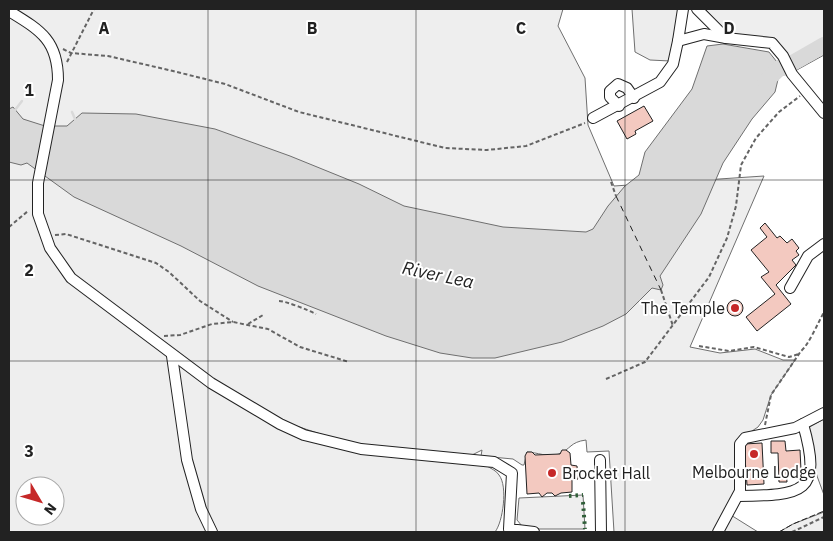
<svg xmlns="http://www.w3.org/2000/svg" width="833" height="541" font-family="'IBM Plex Sans',sans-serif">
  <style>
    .green { fill: #eee; stroke: #6f6f6f; fill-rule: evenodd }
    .parking { fill: #ededed; stroke: #6f6f6f }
    .water { fill: #d9d9d9; stroke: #6f6f6f }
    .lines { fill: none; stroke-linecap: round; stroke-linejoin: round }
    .stream { stroke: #d9d9d9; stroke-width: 2.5 }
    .river { stroke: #d9d9d9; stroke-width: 16 }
    .ferry { stroke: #222; stroke-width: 1; stroke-dasharray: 6 5; stroke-linecap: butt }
    .building { fill: #f3c9c0; stroke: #222 }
    .minor-casing { stroke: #222; stroke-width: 12 }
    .path { stroke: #646464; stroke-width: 2; stroke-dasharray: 4 2.5; stroke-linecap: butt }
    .minor { stroke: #fff; stroke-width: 10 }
    .hedge { stroke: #2f5e38; stroke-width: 4; stroke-dasharray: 2.5 4; stroke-linecap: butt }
    .fence { stroke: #222; stroke-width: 1; stroke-dasharray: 6 2.5; stroke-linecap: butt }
    .grid { fill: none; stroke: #222; stroke-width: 1; stroke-opacity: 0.55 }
    .poi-dot { fill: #c62828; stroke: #fff; stroke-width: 2 }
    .labels { text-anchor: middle; stroke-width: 4; stroke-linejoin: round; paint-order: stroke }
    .poi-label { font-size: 16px; fill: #222; stroke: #fff; text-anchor: end }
    .water-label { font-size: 18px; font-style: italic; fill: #222; stroke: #fff }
    .grid-label { font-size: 16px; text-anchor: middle; font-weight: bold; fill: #222; stroke: #fff; stroke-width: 4; stroke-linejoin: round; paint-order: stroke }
  </style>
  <rect width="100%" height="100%" fill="#fff"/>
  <g class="green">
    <path d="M9,9H563L558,26L585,78L588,125L614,186L764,176L690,347L720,353L755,349L783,360H795L771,395L763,420L758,427L737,441L735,495L726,512L758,532H614L609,451L587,452L586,440C570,442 571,449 559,454C549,458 536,452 527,452L524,465H522L513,459L481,456L482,450L468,457L357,446L284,422L238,393L234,400L300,437L363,453L487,466C490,468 497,471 499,475C508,486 503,522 495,532H9ZM25,486H55V516H25Z"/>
    <polygon points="705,9 824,9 824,55 795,71 775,38 728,34"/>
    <polygon points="583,495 585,529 529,529 522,526 517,520 519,498"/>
    <polygon points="824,512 824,532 779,532 793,524"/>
  </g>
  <g class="parking">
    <polygon points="632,9 680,9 670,61 650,60 635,52"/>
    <polygon points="824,419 824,495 817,476 806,429"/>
  </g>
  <polygon class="water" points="723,44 769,52 781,67 775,92 752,119 723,163 701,214 660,276 663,285 661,290 652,288 626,314 603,326 562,342 495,358 472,358 440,353 386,336 258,286 181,246 74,197 27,163 21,165 9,162 9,109 13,107 23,119 45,126 67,126 82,113 136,114 215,129 290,156 359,184 404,206 503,227 586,232 593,229 608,206 625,186 639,175 645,152 692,89 707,46"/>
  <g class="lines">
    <g class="stream">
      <polyline points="15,110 22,101"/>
      <polyline points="72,112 75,119"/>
    </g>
    <polyline class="river" points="765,82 781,67 784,68 824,45"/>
    <polyline class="ferry" points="616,196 661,290"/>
  </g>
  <g class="building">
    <polygon points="644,106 653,121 635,131 636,134 627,139 617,121"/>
    <polygon points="765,223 777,238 780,236 787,243 792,239 799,248 796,251 799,255 792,260 796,265 776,285 791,304 757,331 746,317 775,294 761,277 769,272 751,250 767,237 760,228"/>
    <circle cx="735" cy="308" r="8"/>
    <polygon points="771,441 785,441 786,451 800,450 801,470 786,471 787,482 779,482 778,453 771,453"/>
    <polygon points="762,443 764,484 747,485 744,444"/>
    <polygon points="562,450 566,450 570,453 571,465 577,466 578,479 572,480 572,492 561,493 555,496 552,493 547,493 542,497 539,493 527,494 525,456 527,452 532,452 535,455 560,454"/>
  </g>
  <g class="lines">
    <g class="minor-casing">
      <g id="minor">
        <polyline points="683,9 678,41 704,34 726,38"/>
        <polyline points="697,9 726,38 772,43 783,56 792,74 824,113"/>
        <path d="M9,11C40,30 58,40 58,80L38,183V214L50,248L71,278L211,383L280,424L304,435L361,449L494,462L512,473L509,529L534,532"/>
        <polyline points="619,106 610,97 610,91 618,84 627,88 634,98"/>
        <polyline points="593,118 660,82 673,64 678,41"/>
        <polyline points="790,288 808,256 824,244"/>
        <polyline points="172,356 187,460 201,509 212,532"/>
        <polyline points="600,460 601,532"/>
        <path d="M738,496C803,495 823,494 803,424"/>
        <polyline points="718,532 740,491 740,444 745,438 795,428 824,413"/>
      </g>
    </g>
    <g class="path">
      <polyline points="63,49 71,53 108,56 173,71 225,84 299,112 445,148 487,150 526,146 585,123"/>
      <polyline points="67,62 94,9"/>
      <polyline points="611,182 616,196"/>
      <polyline points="9,227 28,211"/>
      <polyline points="55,235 66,234 156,263 169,272 200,301 233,322"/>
      <polyline points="661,290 673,326"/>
      <path d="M279,301C286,301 308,310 316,314"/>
      <polyline points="248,324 263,315"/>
      <polyline points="164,336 180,335 212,324 233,322 268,329 300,347 349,362"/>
      <polyline points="699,346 729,351 754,347 789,357 799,354"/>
      <polyline points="606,379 645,362 709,277 727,238 736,206 741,165 756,138 779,112 800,96"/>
      <path d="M765,425L771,395L801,351C808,346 819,321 824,312"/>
      <polyline points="792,532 824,517"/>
    </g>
    <use href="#minor" class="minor"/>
    <g class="hedge">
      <polyline points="569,496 583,495"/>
      <polyline points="583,502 585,529"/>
    </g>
    <polyline class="fence" points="779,532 793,524 824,511"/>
  </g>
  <path class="grid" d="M208,9V532M416,9V532M625,9V532M9,180H824M9,361H824"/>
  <g class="poi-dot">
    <circle cx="735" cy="308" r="5"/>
    <circle cx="754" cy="454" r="5"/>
    <circle cx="552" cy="473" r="5"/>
  </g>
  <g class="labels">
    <g class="poi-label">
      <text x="725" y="314">The Temple</text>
      <text x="754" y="478" text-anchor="middle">Melbourne Lodge</text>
      <text x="562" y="479" text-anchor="start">Brocket Hall</text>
    </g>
    <g class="water-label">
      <text transform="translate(438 275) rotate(12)" y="6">River Lea</text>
    </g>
  </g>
  <g class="grid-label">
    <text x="104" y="34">A</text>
    <text x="312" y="34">B</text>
    <text x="521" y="34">C</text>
    <text x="729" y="34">D</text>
    <text x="29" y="96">1</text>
    <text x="29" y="276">2</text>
    <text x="29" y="457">3</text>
  </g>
  <rect width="833" height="541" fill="none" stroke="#222222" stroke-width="20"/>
  <g transform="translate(40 501) rotate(128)"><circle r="24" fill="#ffffff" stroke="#a7a7a7"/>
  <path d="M0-4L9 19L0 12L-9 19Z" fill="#c62828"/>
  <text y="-8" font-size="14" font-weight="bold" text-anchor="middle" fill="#222222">N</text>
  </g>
</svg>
